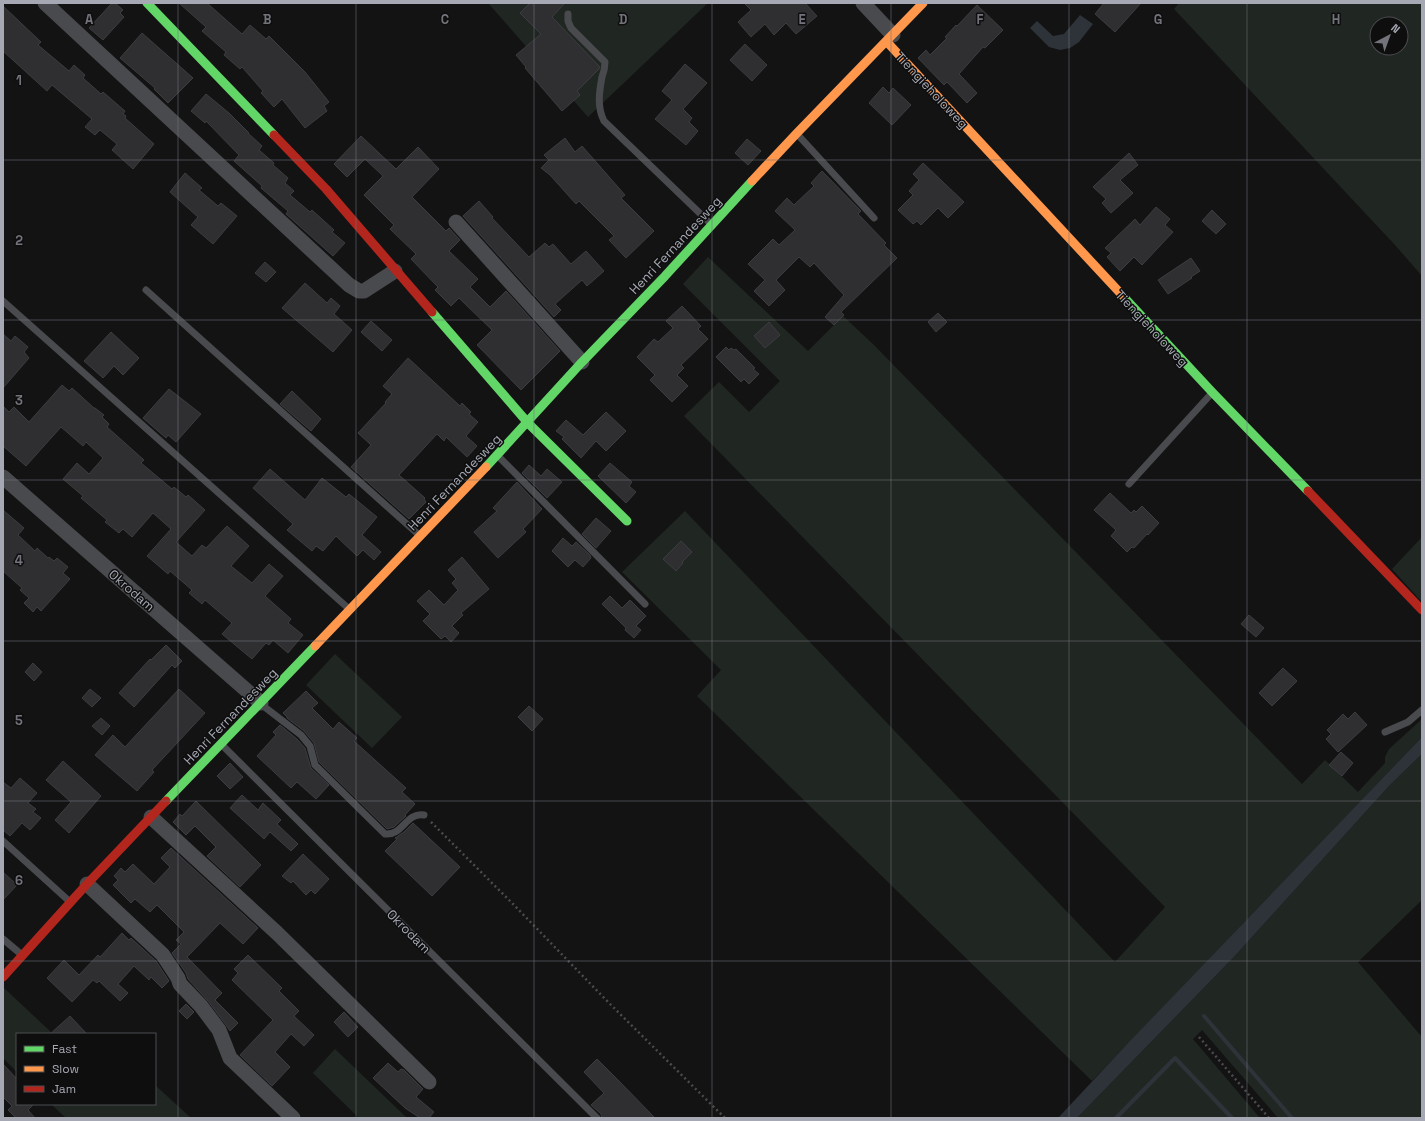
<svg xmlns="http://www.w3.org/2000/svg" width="1425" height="1121" font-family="'Space Grotesk',sans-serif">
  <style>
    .green { fill: #202621; fill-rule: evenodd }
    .water { fill: #2d3339 }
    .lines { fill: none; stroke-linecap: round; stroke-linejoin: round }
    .stream { stroke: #2d3339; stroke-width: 4 }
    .building { fill: #2f2f31; stroke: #3c3d40 }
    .path { stroke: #4b4b4e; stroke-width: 2.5; stroke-dasharray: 2 3; stroke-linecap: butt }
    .lane { stroke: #494a4d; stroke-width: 7 }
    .street { stroke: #494a4d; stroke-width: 15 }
    .fast { stroke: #63d668; stroke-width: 9 }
    .slow { stroke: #ff974d; stroke-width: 9 }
    .jam { stroke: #b3261e; stroke-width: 9 }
    .grid { fill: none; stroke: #73747b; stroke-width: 1; stroke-opacity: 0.55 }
    .labels { text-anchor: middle; stroke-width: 3; stroke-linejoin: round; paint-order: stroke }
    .street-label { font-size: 13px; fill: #a6a9b3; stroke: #0e0e0f }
    .grid-label { font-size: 13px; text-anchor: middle; font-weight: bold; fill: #73747b; stroke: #0e0e0f; stroke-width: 3; stroke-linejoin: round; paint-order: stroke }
  </style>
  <rect width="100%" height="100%" fill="#131314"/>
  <g class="green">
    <polygon points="488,3 708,3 588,117"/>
    <path d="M1179,3H1422V276L1395,245L1174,9ZM1377,24H1401V48H1377Z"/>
    <polygon points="708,257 808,351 843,316 873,344 1302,784 1325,760 1358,792 1385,763 1385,757 1389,749 1422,719 1422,737 1092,1081 697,696 721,670 622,572 685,511 1115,962 1165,907 684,416 719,382 749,412 780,381 683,284"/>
    <polygon points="1422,537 1422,602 1392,569"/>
    <polygon points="335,654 402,717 372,748 306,685"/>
    <polygon points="1422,754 1422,900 1358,962 1422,1037 1422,1118 1278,1118 1202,1030 1193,1039 1260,1118 1077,1118 1233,958 1390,785"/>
    <polygon points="3,987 53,1034 17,1034 17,1072 3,1058"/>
    <polygon points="335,1049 407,1118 359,1118 313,1073"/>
    <polygon points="155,1085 191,1118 66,1118 51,1104 155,1104"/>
  </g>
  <g class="water">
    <polygon points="1080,15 1093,24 1079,42 1070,48 1060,50 1049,47 1030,28 1037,21 1053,36 1064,34"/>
    <polygon points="1422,737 1422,754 1390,785 1233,958 1077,1118 1058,1118 1129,1042"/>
  </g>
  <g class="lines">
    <g class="stream">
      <polyline points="1204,1016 1292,1118"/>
      <polyline points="1116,1118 1175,1058 1232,1118"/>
    </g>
  </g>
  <g class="building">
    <polygon points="112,3 115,3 123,10 120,13 124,17 103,40 89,28"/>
    <polygon points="179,3 207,3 242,34 250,25 266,39 269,36 305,72 329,102 324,106 327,111 305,128 282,99 274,107 261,93 263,91 242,67 240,69 224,55 226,52 202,31 206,27"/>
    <polygon points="530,3 565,3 552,17 600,67 599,69 577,91 580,95 562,111 525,68 526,67 516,55 541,34 520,13"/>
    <polygon points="744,3 805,3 817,16 796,34 786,23 774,35 765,24 751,37 738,22 751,10"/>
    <polygon points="1104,3 1141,3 1115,32 1095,14"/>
    <polygon points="977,5 1003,30 985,48 983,47 959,74 977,93 967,103 947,82 944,85 918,58 926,50 930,55 947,38 945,37 956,25 957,26"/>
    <polygon points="3,6 41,42 38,45 69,71 74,65 85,75 83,78 101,94 103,92 125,111 123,114 126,116 125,118 154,144 133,169 112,150 117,144 100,130 95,135 85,127 92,119 52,85 47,91 3,51"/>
    <polygon points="142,33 193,78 168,103 154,89 155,88 120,58"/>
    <polygon points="745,44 767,65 752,81 730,60"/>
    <polygon points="685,64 707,83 683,109 692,118 689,122 698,131 686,145 655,119 672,100 662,91"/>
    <polygon points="883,87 889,93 893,88 911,105 892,125 869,103"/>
    <polygon points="206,94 229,113 249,133 248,133 262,146 259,150 274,163 273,165 288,178 285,183 294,191 290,195 310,212 312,210 334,230 332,232 345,243 333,256 286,214 288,211 261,188 262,186 234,161 239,155 206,121 205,123 191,111"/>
    <polygon points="361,136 396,169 418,147 439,169 412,197 446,231 449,228 460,240 449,251 478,279 470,287 490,307 506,291 560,351 521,390 477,345 492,330 459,298 451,306 435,290 438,287 411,259 416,254 390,229 394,225 364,195 383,176 365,159 347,177 334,164"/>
    <polygon points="565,138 575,152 582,146 625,195 621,198 654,231 626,258 609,240 614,236 579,201 576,204 550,175 541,168 549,160 544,155"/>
    <polygon points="747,139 761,151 748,165 735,153"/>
    <polygon points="1129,153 1138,165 1120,180 1133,193 1111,213 1102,203 1106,199 1093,187"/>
    <polygon points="923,163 964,202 948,218 938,208 921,225 917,221 913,224 898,210 913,195 909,191 919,180 913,174"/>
    <polygon points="822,171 861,211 858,214 886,243 884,245 897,258 841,312 844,315 834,325 825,317 844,295 814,263 810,267 799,257 776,280 785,290 769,306 754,291 765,280 748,264 773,239 779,245 795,230 775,211 787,198 794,205 814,186 811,183"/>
    <polygon points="185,173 202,188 199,190 218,206 221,203 237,216 213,244 191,225 198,217 170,192"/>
    <polygon points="479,201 493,217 492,218 529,257 545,243 549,247 553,244 571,264 586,251 604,271 587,286 582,280 555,304 561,310 554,317 463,216"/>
    <polygon points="1156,207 1170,219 1165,225 1173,232 1142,265 1134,257 1120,271 1107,257 1111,253 1105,248 1135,219 1140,225"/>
    <polygon points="1212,210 1226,224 1216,234 1202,221"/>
    <polygon points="1191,258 1200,271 1191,277 1192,278 1168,294 1158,280"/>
    <polygon points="265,262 276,272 266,282 255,273"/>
    <polygon points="305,283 327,303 331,298 340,306 334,314 352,330 333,352 282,308"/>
    <polygon points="682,306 701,326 698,329 708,339 681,365 684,368 677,375 688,386 672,402 650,380 655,375 637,357 654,339 658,342 673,328 666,321"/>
    <polygon points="938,313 947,322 936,332 928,322"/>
    <polygon points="371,321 392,340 382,351 361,332"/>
    <polygon points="769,322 780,335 765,348 754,336"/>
    <polygon points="111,332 139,358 123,375 114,366 103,378 84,361"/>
    <polygon points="3,334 11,341 15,336 28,347 24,352 29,358 3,388"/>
    <polygon points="726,347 729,350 731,348 734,350 736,349 755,368 753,369 759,374 749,384 744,379 741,382 716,357"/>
    <polygon points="408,358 460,406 462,403 471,412 469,414 478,422 466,436 477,446 467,457 446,437 444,441 437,434 399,475 425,498 424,499 426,502 409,519 351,467 371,445 358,433 386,403 385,402 392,394 383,386"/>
    <polygon points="62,385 69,391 72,388 94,408 95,408 104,415 102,417 109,424 107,427 144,460 141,463 172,489 174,487 186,497 188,495 205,510 176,542 192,556 202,545 206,548 227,526 249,546 231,566 252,583 269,564 283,576 265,596 291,619 288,623 303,635 288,653 273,640 269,645 266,643 252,659 222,634 232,623 205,600 202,604 189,593 192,590 170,571 168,574 147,556 171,529 153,513 132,537 123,529 119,533 105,522 107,520 81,498 83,496 63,479 77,463 89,474 103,458 86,442 83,446 61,427 26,466 3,446 3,406 9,412 14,407 29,422"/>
    <polygon points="169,389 201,414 176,442 168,435 166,438 143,418"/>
    <polygon points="292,391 321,419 311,431 280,404"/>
    <polygon points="606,412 626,431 606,451 596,441 581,458 562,439 564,437 556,431 566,420 583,435"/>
    <polygon points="610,463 632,482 629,486 636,492 626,503 598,476"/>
    <polygon points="529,465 541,476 547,469 562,482 547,498 522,473"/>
    <polygon points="270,469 305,500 322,478 346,497 349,494 377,517 362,535 381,552 374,560 363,550 357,556 336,536 323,551 316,546 312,551 287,530 293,524 253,488"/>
    <polygon points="517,482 542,509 523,529 526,532 498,558 474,532 497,511 493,508"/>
    <polygon points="1110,493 1131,513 1134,510 1136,512 1142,506 1159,523 1148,535 1147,534 1134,548 1132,547 1127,552 1111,536 1116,530 1094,510"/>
    <polygon points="3,510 24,528 18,535 35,551 37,548 48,558 49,557 54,561 57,558 68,567 63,573 70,579 41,611 37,607 33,612 24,603 29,598 20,590 22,588 3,571"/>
    <polygon points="596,518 611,531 596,548 582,534"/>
    <polygon points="563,538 572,546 576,542 590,555 591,558 583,567 575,560 568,567 552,551"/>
    <polygon points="681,541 692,552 682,562 683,563 676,571 663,559"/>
    <polygon points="462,557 489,589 461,613 463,615 452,626 459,633 451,642 445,636 441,639 423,621 430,614 417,601 429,590 444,605 458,590 452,583 456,579 448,570"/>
    <polygon points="610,596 622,608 630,600 646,616 636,626 641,630 634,638 625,630 626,628 602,604"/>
    <polygon points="1249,615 1264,628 1256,637 1241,624"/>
    <polygon points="166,645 182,661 175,668 172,665 134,707 119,693 150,659 151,660"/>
    <polygon points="33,663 42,672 34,681 25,672"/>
    <polygon points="1283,668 1297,681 1272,706 1259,693"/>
    <polygon points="90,689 101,698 92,707 82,698"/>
    <polygon points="179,689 205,713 152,770 154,772 137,791 95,755 113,735 125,747"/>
    <polygon points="306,691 318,703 312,708 333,729 339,722 357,738 354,741 406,788 402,792 415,804 405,815 406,816 394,827 387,829 319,762 314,743 304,731 287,718 287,717 283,713"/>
    <polygon points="529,706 543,719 532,731 518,717"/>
    <polygon points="1355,712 1367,725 1338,752 1326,739 1331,734 1327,730 1343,714 1348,719"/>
    <polygon points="101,718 110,726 102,735 92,726"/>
    <polygon points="280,725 297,739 305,748 311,768 329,785 316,799 297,782 291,788 257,756 276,735 273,732"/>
    <polygon points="1341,752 1353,763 1342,776 1329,765"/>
    <polygon points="63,761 101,796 69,833 55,820 71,802 46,780"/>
    <polygon points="230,763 243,777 230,789 217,776"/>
    <polygon points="20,778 37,793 28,803 36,809 33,812 41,818 30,830 22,823 10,836 3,830 3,782 11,788"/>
    <polygon points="242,795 258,810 263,803 281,820 277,824 298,844 291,851 270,832 264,839 230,808"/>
    <polygon points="196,801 261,865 240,887 207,856 216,847 195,826 186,835 173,822 180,814 182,816"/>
    <polygon points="413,823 460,867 432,896 385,851 397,839 395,838 404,832"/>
    <polygon points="171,848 258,928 243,944 220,923 187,957 222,993 215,1000 238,1023 230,1031 226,1025 208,1001 188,979 186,973 172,953 181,944 176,940 184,932 157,905 150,912 135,899 131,903 113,885 118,880 114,876 121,868 125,872 133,864 154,884 170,867 161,858"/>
    <polygon points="303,854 329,879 315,894 311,890 306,895 293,881 291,883 282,876"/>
    <polygon points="3,872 17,885 3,900"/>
    <polygon points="122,933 129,940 131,938 156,961 169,981 162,988 151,977 149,980 134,966 118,984 128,993 120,1001 99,981 97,983 93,980 72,1002 47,978 64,960 79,975 98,955 100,957"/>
    <polygon points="248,955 282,988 279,991 299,1011 294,1016 314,1035 304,1046 291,1034 275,1052 290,1067 272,1086 240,1055 273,1020 232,980 238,973 234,969"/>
    <polygon points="186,1004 194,1012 187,1019 179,1011"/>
    <polygon points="344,1012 358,1027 348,1037 334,1022"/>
    <polygon points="70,1016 87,1034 50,1034"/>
    <polygon points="597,1059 617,1079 655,1118 602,1118 601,1114 591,1105 604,1093 584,1072"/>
    <polygon points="388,1063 398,1072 401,1069 404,1070 423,1089 416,1097 434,1112 429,1118 420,1118 405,1108 373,1078"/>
    <polygon points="3,1064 17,1079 17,1104 34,1104 28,1110 35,1118 16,1118 8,1110 12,1106 3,1097"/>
  </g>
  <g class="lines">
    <g class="path">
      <polyline points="431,822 513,904 610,1004 725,1118"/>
      <polyline points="1199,1037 1269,1118"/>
    </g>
    <g class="lane">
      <path d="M568,14V21L571,28L605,62C605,68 604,72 602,77C599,93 597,107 604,121L711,224"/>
      <polyline points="798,135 874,218"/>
      <polyline points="146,290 419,535"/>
      <polyline points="3,301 348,608"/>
      <polyline points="499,457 645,604"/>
      <polyline points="1129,484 1211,394"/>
      <path d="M262,705L301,735L310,746L315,765L385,834C403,836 406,812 424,815"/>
      <polyline points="1385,732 1408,722 1422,710"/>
      <polyline points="223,746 597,1118"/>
      <polyline points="3,841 69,901"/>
      <polyline points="3,939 22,955"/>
    </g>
    <g class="street">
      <polyline points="45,3 349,285 359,291 364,291 395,271"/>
      <polyline points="863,3 893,35"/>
      <polyline points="456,222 582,362"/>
      <polyline points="3,477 261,703"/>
      <polyline points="151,817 277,933 429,1082"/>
      <polyline points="87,884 163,955 178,978 180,984 201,1006 219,1030 230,1058 293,1118"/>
    </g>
    <g class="fast">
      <polyline points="147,3 274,135"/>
      <polyline points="1122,295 1213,393 1308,491"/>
      <polyline points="432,312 528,423 627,521"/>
      <polyline points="486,467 582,362 665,276 752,181"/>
      <polyline points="166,801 315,646"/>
    </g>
    <g class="slow">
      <polyline points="887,42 1122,295"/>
      <polyline points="752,181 797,133 923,3"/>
      <polyline points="315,646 486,467"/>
    </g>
    <g class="jam">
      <polyline points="274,135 326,189 432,312"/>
      <polyline points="1308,491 1422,610"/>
      <polyline points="3,977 87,884 166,801"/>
    </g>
  </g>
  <path class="grid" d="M178,3V1118M356,3V1118M534,3V1118M712,3V1118M891,3V1118M1069,3V1118M1247,3V1118M3,160H1422M3,320H1422M3,480H1422M3,641H1422M3,801H1422M3,961H1422"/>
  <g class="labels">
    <g class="street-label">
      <text transform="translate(932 90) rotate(47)" y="5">Tiengieholoweg</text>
      <text transform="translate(675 245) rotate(-47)" y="5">Henri Fernandesweg</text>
      <text transform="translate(1152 328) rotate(47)" y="5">Tiengieholoweg</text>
      <text transform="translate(454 482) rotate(-46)" y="5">Henri Fernandesweg</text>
      <text transform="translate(132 590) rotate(41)" y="5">Okrodam</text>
      <text transform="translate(230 716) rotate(-46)" y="5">Henri Fernandesweg</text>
      <text transform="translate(409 931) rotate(45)" y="5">Okrodam</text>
    </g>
  </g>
  <g class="grid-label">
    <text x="89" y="24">A</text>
    <text x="267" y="24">B</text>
    <text x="445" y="24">C</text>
    <text x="623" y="24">D</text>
    <text x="802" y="24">E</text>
    <text x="980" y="24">F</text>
    <text x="1158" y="24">G</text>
    <text x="1336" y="24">H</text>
    <text x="19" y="85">1</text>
    <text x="19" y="245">2</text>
    <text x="19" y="405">3</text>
    <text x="19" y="565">4</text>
    <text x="19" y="725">5</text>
    <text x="19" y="885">6</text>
  </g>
  <rect width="1425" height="1121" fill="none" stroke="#a6a9b3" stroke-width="8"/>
  <rect x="16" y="1033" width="140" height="72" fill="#0e0e0f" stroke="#4b4c51"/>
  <rect x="24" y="1046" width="20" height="6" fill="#63d668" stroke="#4b4c51"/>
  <text x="52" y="1053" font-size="12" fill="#a6a9b3">Fast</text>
  <rect x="24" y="1066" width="20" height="6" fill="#ff974d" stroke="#4b4c51"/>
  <text x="52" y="1073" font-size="12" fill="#a6a9b3">Slow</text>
  <rect x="24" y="1086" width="20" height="6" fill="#b3261e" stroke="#4b4c51"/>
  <text x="52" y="1093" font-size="12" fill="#a6a9b3">Jam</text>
  <g transform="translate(1389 36) rotate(41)"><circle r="19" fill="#0e0e0f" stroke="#4b4c51"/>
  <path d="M0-3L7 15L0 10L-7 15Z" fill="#73747b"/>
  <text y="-6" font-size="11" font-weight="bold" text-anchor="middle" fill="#a6a9b3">N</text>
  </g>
</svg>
